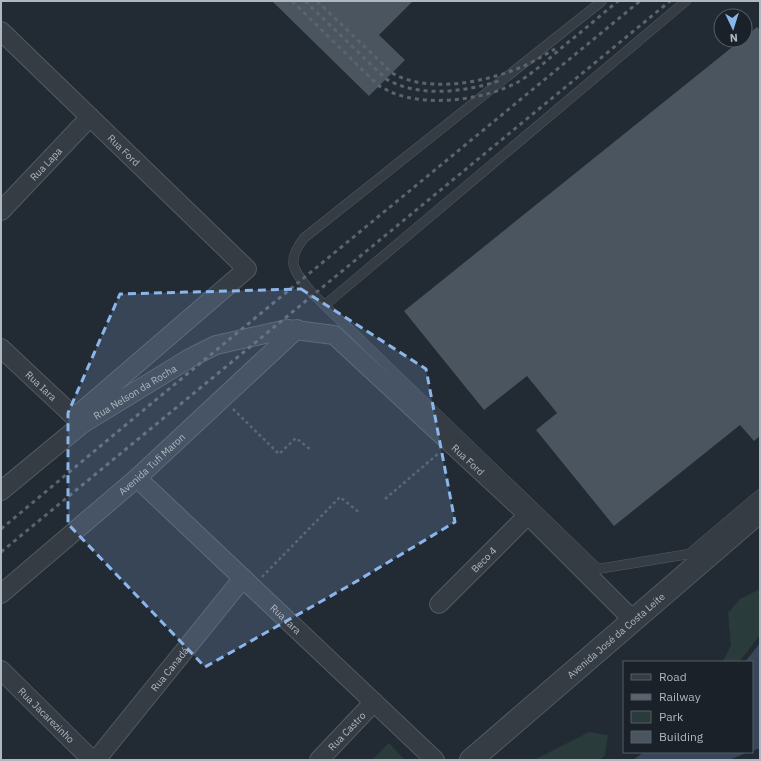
<svg xmlns="http://www.w3.org/2000/svg" width="761" height="761" font-family="'IBM Plex Sans',sans-serif">
  <style>
    .green { fill: #293b3a }
    .water { fill: #374759 }
    .building { fill: #4a555f }
    .lines { fill: none; stroke-linecap: round; stroke-linejoin: round }
    .service-casing { stroke: #525a62; stroke-width: 10 }
    .minor-casing { stroke: #525a62; stroke-width: 20 }
    .tertiary-casing { stroke: #525a62; stroke-width: 24 }
    .path { stroke: #485859; stroke-width: 2.5; stroke-dasharray: 3 3; stroke-linecap: butt }
    .service { stroke: #353c44; stroke-width: 9 }
    .minor { stroke: #353c44; stroke-width: 18 }
    .tertiary { stroke: #353c44; stroke-width: 22 }
    .rail { stroke: #5b636e; stroke-width: 3; stroke-dasharray: 4 4; stroke-linecap: butt }
    .marked { fill: #8ab6eb; fill-opacity: 0.2; stroke: #8ab6eb; stroke-width: 3; stroke-dasharray: 8 5; stroke-linejoin: round }
    .labels { text-anchor: middle; stroke-width: 3; stroke-linejoin: round; paint-order: stroke }
    .street-label { font-size: 10px; fill: #afb7c1; stroke: #1a2129 }
  </style>
  <rect width="100%" height="100%" fill="#222a33"/>
  <g class="green">
    <polygon points="758,590 760,590 760,635 739,662 721,662 723,661 731,645 728,613 740,599"/>
    <polygon points="589,732 608,735 605,755 600,760 534,760"/>
    <polygon points="389,743 405,760 372,760"/>
  </g>
  <g class="water">
    <polygon points="760,643 760,748 752,751 752,662 745,662"/>
    <polygon points="644,752 749,752 729,760 631,760 636,758"/>
  </g>
  <g class="building">
    <polygon points="272,1 413,1 379,35 405,60 369,96"/>
    <polygon points="757,27 760,30 760,436 754,441 740,425 614,526 536,430 557,413 527,376 484,410 404,311 741,40 745,40 745,37"/>
  </g>
  <g class="lines">
    <g class="service-casing">
      <g id="service">
        <path d="M602,1L304,238C284,264 295,272 313,294L598,569L689,554L760,494"/>
        <polyline points="325,305 686,1"/>
      </g>
    </g>
    <g class="minor-casing">
      <g id="minor">
        <path id="s1" d="M1,31L247,269L75,417"/>
        <path id="s2" d="M1,211L90,117"/>
        <path id="s3" d="M1,348L82,424"/>
        <path id="s4" d="M137,478L435,760"/>
        <path id="s5" d="M1,491L82,424L190,358L216,345L287,329L334,335L528,515L633,620"/>
        <path id="s6" d="M1,594L137,478L297,329"/>
        <path id="s7" d="M439,604L528,515"/>
        <path id="s8" d="M1,670L92,760"/>
        <path id="s9" d="M96,760L243,578"/>
        <path id="s10" d="M319,760L374,702"/>
      </g>
    </g>
    <g class="tertiary-casing">
      <g id="tertiary">
        <path id="s11" d="M471,760L760,511"/>
      </g>
    </g>
    <g class="path">
      <polyline points="233,409 279,454 296,438 311,450"/>
      <polyline points="385,499 439,453"/>
      <polyline points="262,577 340,497 360,513"/>
    </g>
    <use href="#service" class="service"/>
    <use href="#minor" class="minor"/>
    <use href="#tertiary" class="tertiary"/>
    <g class="rail">
      <path d="M292,1L379,86C384,88 388,91 393,93C429,107 485,100 518,82C536,71 551,57 566,44C584,30 601,15 618,1"/>
      <path d="M305,1L386,79C419,98 464,92 499,81"/>
      <path d="M317,1L392,73C426,92 476,84 511,71C527,66 541,57 555,49"/>
      <polyline points="1,529 152,403 640,1"/>
      <polyline points="1,552 670,1"/>
    </g>
  </g>
  <path class="marked" d="M301,289L426,369L455,522L352,584L205,667L68,524V413L120,294Z"/>
  <g class="labels">
    <g class="street-label">
      <text dy="4" stroke="none"><textPath href="#s1" startOffset="171">Rua Ford</textPath></text>
      <text dy="4" stroke="none"><textPath href="#s2" startOffset="65">Rua Lapa</textPath></text>
      <text dy="4" stroke="none"><textPath href="#s3" startOffset="55">Rua Iara</textPath></text>
      <text dy="4" stroke="none"><textPath href="#s5" startOffset="167">Rua Nelson da Rocha</textPath></text>
      <text dy="4" stroke="none"><textPath href="#s5" startOffset="564">Rua Ford</textPath></text>
      <text dy="4" stroke="none"><textPath href="#s6" startOffset="199">Avenida Tufi Maron</textPath></text>
      <text dy="4" stroke="none"><textPath href="#s7" startOffset="63">Beco 4</textPath></text>
      <text dy="4" stroke="none"><textPath href="#s4" startOffset="205">Rua Iara</textPath></text>
      <text dy="4" stroke="none"><textPath href="#s11" startOffset="191">Avenida José da Costa Leite</textPath></text>
      <text dy="4" stroke="none"><textPath href="#s9" startOffset="117">Rua Canadá</textPath></text>
      <text dy="4" stroke="none"><textPath href="#s8" startOffset="64">Rua Jacarezinho</textPath></text>
      <text dy="4" stroke="none"><textPath href="#s10" startOffset="40">Rua Castro</textPath></text>
    </g>
  </g>
  <rect width="761" height="761" fill="none" stroke="#afb7c1" stroke-width="4"/>
  <rect x="623" y="661" width="130" height="92" fill="#1a2129" stroke="#565d66"/>
  <rect x="631" y="674" width="20" height="6" fill="#353c44" stroke="#565d66"/>
  <text x="659" y="681" font-size="12" fill="#afb7c1">Road</text>
  <rect x="631" y="694" width="20" height="6" fill="#5b636e" stroke="#565d66"/>
  <text x="659" y="701" font-size="12" fill="#afb7c1">Railway</text>
  <rect x="631" y="711" width="20" height="12" fill="#293b3a" stroke="#565d66"/>
  <text x="659" y="721" font-size="12" fill="#afb7c1">Park</text>
  <rect x="631" y="731" width="20" height="12" fill="#4a555f" stroke="#565d66"/>
  <text x="659" y="741" font-size="12" fill="#afb7c1">Building</text>
  <g transform="translate(733 28) rotate(176)"><circle r="19" fill="#1a2129" stroke="#565d66"/>
  <path d="M0-3L7 15L0 10L-7 15Z" fill="#8ab6eb"/>
  <text y="-6" font-size="11" font-weight="bold" text-anchor="middle" fill="#afb7c1">N</text>
  </g>
</svg>
